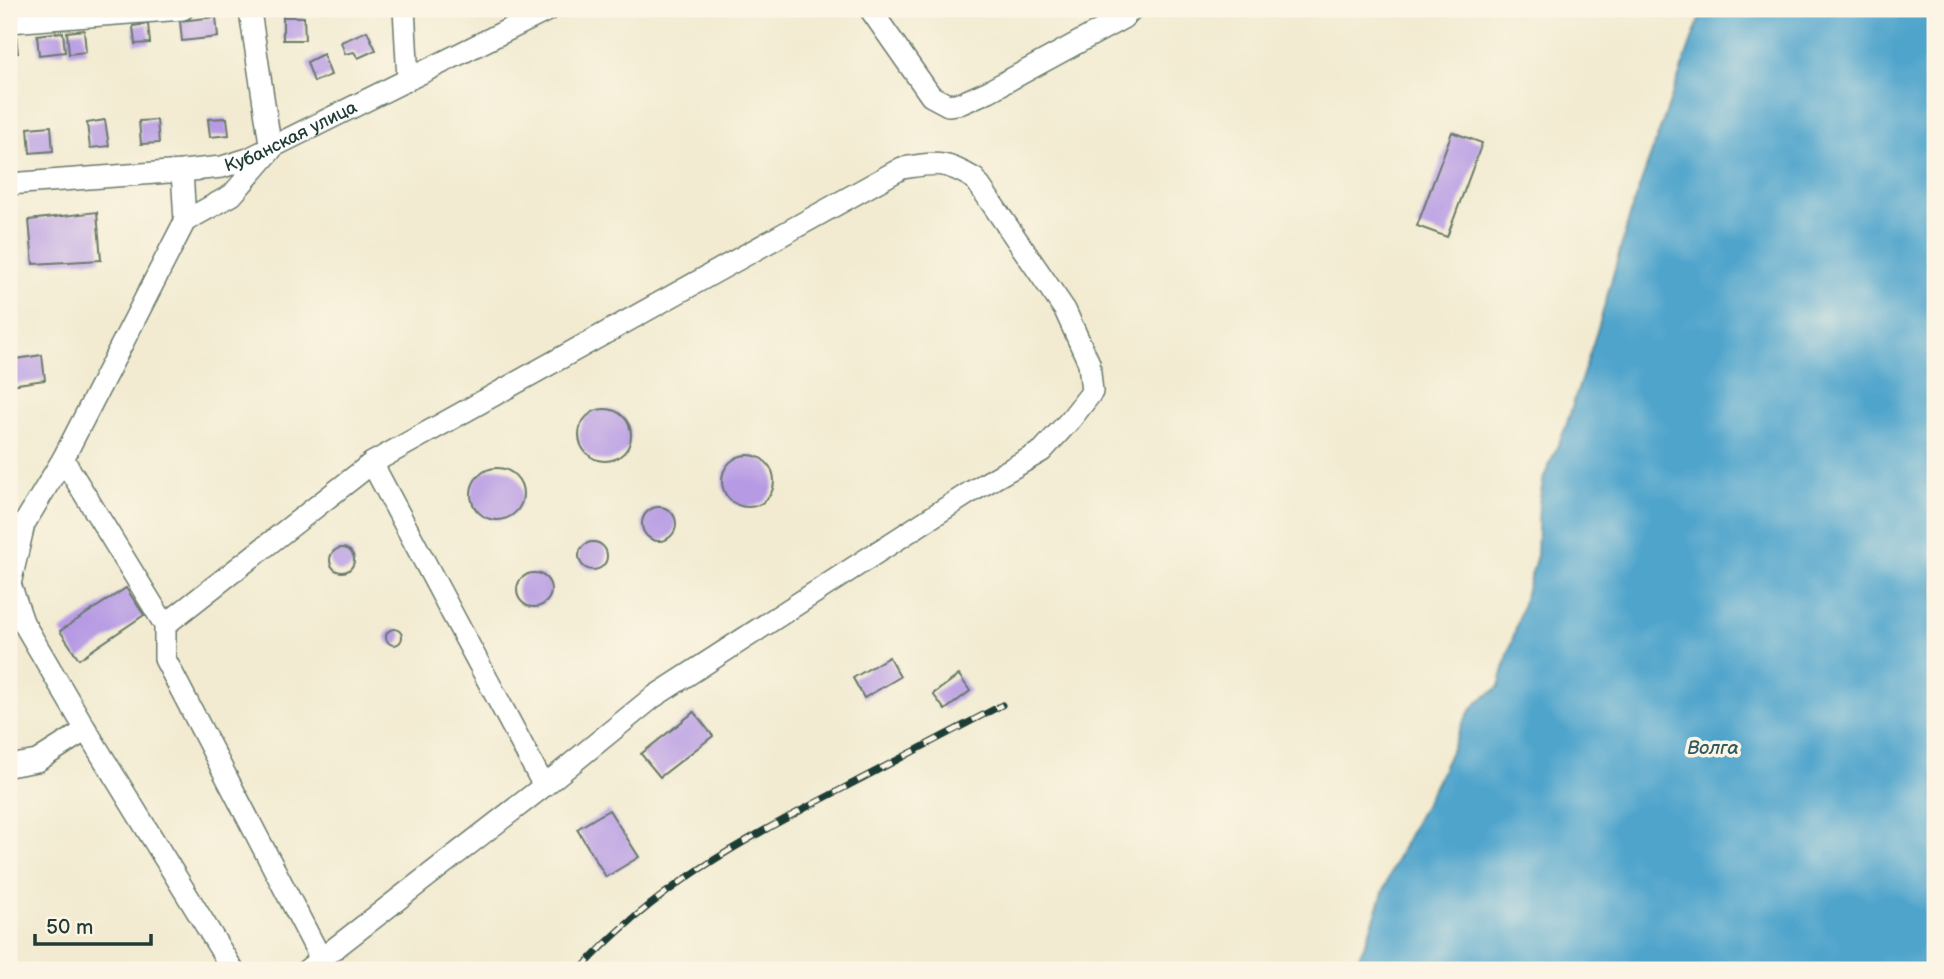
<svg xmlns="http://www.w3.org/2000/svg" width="1944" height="979" font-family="'Balsamiq Sans',sans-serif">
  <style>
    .water { fill: #50a4cc; stroke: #387080; stroke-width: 2 }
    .building { fill: #b69ae4 }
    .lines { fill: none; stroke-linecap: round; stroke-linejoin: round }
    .minor-casing { stroke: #697a6b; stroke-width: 24 }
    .minor { stroke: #fff; stroke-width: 21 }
    .rail-casing { stroke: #1f3d34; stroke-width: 7 }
    .rail { stroke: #fcf5e5; stroke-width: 4.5; stroke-dasharray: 13; stroke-linecap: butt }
    .labels { text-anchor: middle; stroke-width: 7; stroke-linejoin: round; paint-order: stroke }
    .street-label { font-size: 18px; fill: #1f3d34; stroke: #fcf5e5 }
    .water-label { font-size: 19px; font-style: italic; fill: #2e5c62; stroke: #fcf5e5 }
  </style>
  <rect width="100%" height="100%" fill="#fcf5e5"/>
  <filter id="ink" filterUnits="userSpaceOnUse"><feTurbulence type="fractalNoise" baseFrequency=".0143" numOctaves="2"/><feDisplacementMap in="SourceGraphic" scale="14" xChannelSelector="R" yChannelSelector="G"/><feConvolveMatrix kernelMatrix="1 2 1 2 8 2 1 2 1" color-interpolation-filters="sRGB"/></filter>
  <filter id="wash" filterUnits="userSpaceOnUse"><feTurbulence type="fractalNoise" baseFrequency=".00686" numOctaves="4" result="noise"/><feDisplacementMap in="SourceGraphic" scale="28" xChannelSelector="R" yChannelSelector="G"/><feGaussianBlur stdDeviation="1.57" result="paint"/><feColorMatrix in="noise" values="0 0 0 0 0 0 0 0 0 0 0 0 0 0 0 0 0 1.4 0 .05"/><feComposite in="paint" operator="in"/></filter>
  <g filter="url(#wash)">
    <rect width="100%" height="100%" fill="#f2ebd1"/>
    <path class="water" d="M1703,9H1935V970H1351C1371,940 1377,904 1391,872C1407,834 1429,799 1446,762C1456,742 1460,722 1475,705C1482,696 1492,695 1499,686L1537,555L1539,503L1544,477L1565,429L1599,325L1632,208Z"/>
    <g id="blocks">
      <g class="building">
        <polygon points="216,17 218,37 182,41 180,21"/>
        <polygon points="283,17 304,17 305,40 283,40"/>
        <polygon points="148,24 150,43 135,44 133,26"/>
        <polygon points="84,30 86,52 69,54 67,32"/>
        <polygon points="367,31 376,50 358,58 354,52 345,54 341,42"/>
        <polygon points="63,32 65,52 39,55 37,35"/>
        <polygon points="9,35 16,35 18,53 9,54"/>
        <polygon points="323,54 331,75 314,82 307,62"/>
        <polygon points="227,118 229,135 210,137 208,119"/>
        <polygon points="105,120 109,146 90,148 87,123"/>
        <polygon points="157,120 159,143 141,144 139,121"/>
        <polygon points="51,126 53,151 30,153 28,128"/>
        <polygon points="1452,132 1482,143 1447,237 1417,226"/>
        <polygon points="97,212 101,260 33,264 29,220"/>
        <polygon points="42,355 45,380 10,385 9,360"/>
        <circle cx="605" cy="435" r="26"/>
        <circle cx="748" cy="481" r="26"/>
        <circle cx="497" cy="494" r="26"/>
        <circle cx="659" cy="524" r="17"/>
        <circle cx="593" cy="556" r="14"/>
        <circle cx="342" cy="560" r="12"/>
        <circle cx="534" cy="590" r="17"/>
        <polygon points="126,588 144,615 79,659 60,631"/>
        <circle cx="394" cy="637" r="8"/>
        <polygon points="889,657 900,677 864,698 853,678"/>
        <polygon points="959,675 970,691 945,710 933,694"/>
        <polygon points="694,712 713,736 660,777 641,754"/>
        <polygon points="609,810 639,857 606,877 577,829"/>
      </g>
    </g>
  </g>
  <g filter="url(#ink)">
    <use href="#blocks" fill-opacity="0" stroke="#697a6b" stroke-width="2"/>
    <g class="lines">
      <g class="minor-casing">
        <g id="minor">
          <polyline points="404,9 408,79"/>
          <polyline points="870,9 931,96 948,105 962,103 989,91 1123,18 1132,9"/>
          <polyline points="9,22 183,9"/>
          <polyline points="182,171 185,221"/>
          <path id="s1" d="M9,184L182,171L222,167L248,159L550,9"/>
          <polyline points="63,459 165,625 165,659 321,959 307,970"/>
          <path d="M372,463L902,168C937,163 944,160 975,179L1065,310L1089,363L1092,392L1071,419L1042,451L969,493L652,698L544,786"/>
          <polyline points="165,625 372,463 544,786 321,959"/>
          <polyline points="9,766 37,761 86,730"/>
          <polyline points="233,970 86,730 23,622 10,584 24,524 63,459 185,221 232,195 271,150 250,11 247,9"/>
        </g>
      </g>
      <use href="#minor" class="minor"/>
      <g class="rail-casing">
        <path id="rail" d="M580,970C654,888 740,842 836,792C891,763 947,734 1002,705"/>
      </g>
      <use href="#rail" class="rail"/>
    </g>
  </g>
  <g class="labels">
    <g class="street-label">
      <text dy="6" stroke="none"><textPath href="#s1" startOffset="289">Кубанская улица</textPath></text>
    </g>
    <g class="water-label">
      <text x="1713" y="754">Волга</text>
    </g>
  </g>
  <rect width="1944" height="979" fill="none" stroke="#fcf5e5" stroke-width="35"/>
  <path d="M35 934v10h116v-10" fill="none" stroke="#1f3d34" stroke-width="3.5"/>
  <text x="46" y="934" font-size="21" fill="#1f3d34" stroke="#fcf5e5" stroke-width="5" paint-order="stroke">50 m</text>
</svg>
